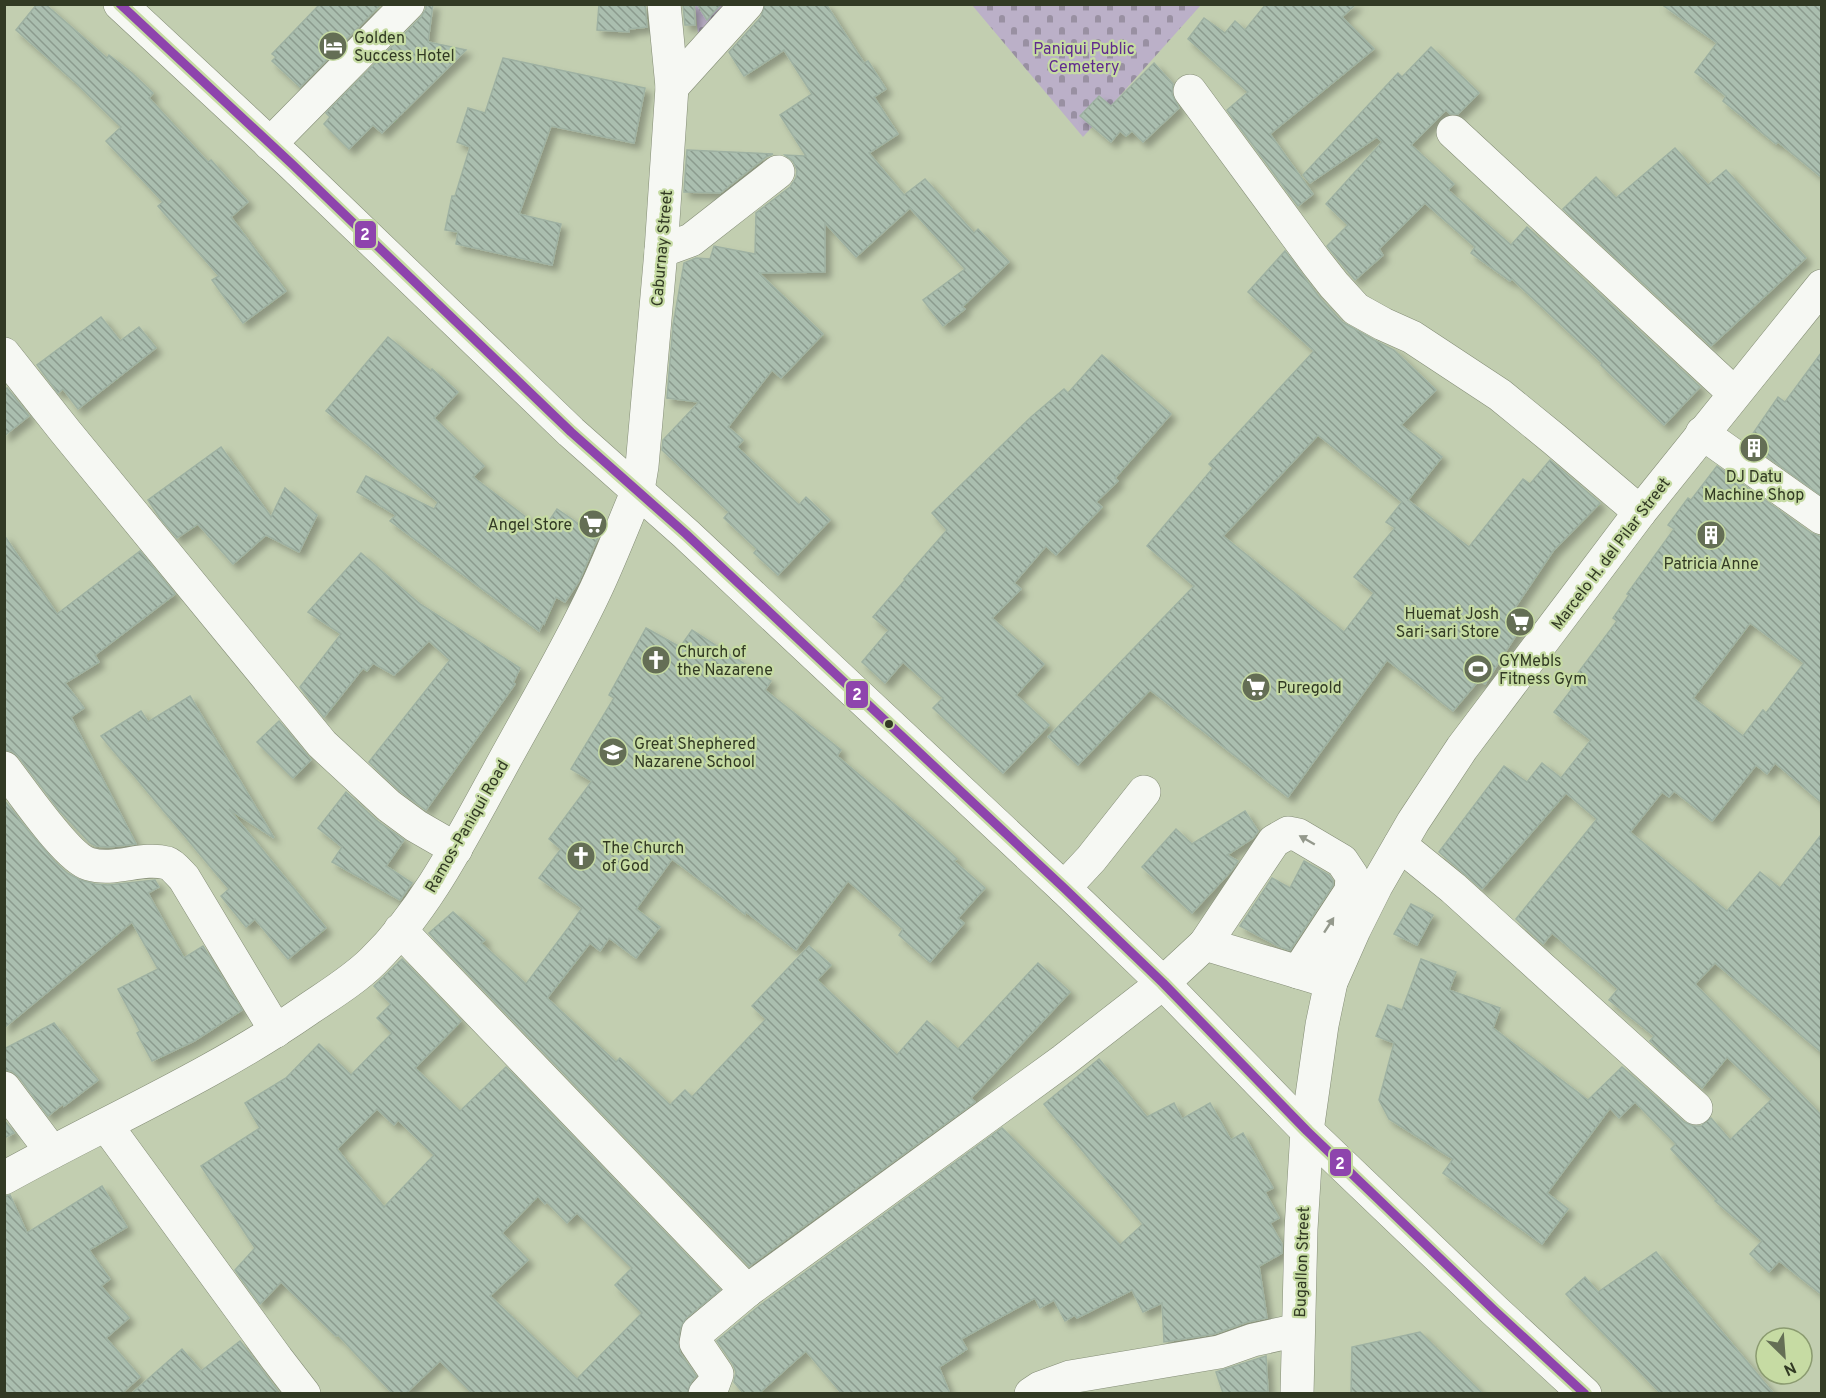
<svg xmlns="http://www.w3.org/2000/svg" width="1826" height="1398" font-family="Overpass,sans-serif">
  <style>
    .cemetery { fill: url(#cemetery-stones) }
    .building { fill: url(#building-back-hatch); stroke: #9eb1a2; stroke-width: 1.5; fill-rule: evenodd; filter: url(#shadow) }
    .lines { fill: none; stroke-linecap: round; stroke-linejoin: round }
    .minor-casing { stroke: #848d76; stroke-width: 34 }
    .major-casing { stroke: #848d76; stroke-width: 34 }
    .highway-casing { stroke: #848d76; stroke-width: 34 }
    .minor { stroke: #f6f8f3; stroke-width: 33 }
    .major { stroke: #f6f8f3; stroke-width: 33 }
    .highway { stroke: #f6f8f3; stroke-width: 33 }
    .bus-1-casing { stroke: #c6dba3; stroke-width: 14 }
    .bus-1 { stroke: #8e44ad; stroke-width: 9 }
    .oneway { fill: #94998c }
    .bus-dot { fill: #323a24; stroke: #c6dba3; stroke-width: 2 }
    .labels { text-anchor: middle; stroke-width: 4.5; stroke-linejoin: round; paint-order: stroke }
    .poi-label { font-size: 16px; fill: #323a24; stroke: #c6dba3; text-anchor: start }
    .park-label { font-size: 16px; fill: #602a8f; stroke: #c6dba3 }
    .street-label { font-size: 16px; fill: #323a24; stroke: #c6dba3 }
    .line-badge { stroke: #c6dba3; stroke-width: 2 }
    .badge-label { font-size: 16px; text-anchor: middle; font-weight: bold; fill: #fff }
  </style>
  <defs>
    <pattern id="cemetery-stones" width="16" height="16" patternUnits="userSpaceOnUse" patternTransform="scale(1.5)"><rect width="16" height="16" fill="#bbb0c8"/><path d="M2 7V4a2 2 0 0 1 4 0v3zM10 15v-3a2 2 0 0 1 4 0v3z" fill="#9990a2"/></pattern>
    <pattern id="building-back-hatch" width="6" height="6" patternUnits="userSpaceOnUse" patternTransform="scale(1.5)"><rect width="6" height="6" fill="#aabeaf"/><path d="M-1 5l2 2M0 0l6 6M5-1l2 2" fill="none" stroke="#8b9b8e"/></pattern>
    <filter id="shadow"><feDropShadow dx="5.5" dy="5.5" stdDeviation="3" flood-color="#0004"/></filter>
  </defs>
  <rect width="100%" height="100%" fill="#c2ceb0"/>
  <g class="cemetery">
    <polygon points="695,5 725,5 698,34"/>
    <polygon points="972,5 1201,5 1083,137"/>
  </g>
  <g class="building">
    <polygon points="37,4 45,4 107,58 109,55 132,73 153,93 149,98 208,162 211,160 248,202 231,217 286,291 243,323 212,280 219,276 158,206 163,202 106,141 121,127 77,84 16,30"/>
    <polygon points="320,4 381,4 300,87 272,61 276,57 272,54"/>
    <polygon points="426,4 433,4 428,42 466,50 382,133 373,125 349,149 324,124 330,117 326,113 421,17 426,9"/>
    <polygon points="599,4 645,4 647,27 629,29 629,32 597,30"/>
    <polygon points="683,4 694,4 695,25 685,25"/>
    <polygon points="697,4 721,4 707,20"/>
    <polygon points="765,4 826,4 864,63 868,61 886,89 874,97 898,134 869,153 904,195 925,179 974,233 978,229 1009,262 962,307 965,309 943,326 923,300 965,269 910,208 856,257 825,223 825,272 759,273 823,334 781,378 772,370 728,427 743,440 737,447 799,505 806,497 830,520 778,575 754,553 757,549 724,518 729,512 662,450 663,440 699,402 667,398 673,325 684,263 696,258 710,259 714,246 755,254 756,213 790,187 796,178 797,170 793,161 785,155 806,156 780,115 812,94 784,50 744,76 729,52 761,17"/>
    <polygon points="1266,4 1356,4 1342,17 1374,49 1270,134 1313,194 1298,206 1227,110 1248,92 1188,39 1204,18 1225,33 1235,21 1245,30"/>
    <polygon points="1661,4 1821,4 1821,177 1778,142 1776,144 1723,101 1726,96 1695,72 1717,43"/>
    <polygon points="1431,47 1479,93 1458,114 1450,114 1446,110 1411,145 1454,184 1448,190 1511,245 1527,227 1700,387 1664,425 1601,365 1602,363 1512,279 1510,281 1471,253 1475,247 1425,203 1379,249 1383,255 1355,280 1327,246 1348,225 1326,204 1382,142 1377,137 1310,183 1303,175 1398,73 1402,77"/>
    <polygon points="503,58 645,88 634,143 551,126 519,214 561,224 552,265 456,244 458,232 445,230 452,196 455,196 470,147 457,142 468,108 485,113"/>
    <polygon points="1154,63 1173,84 1172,94 1179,108 1143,142 1132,131 1126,136 1120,131 1111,142 1080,116 1099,96 1111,106"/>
    <polygon points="1675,148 1708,185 1726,170 1806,258 1711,346 1563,209 1596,177 1616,198"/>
    <polygon points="687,150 773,154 766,157 720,193 684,192"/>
    <path d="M1285,251L1319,297L1342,322L1374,340L1394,350L1436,390L1401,425L1442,457L1408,500L1469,547L1523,479L1530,484L1550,460L1600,503L1553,551L1514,609L1527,618L1485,684L1479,680L1453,711L1387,660L1288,797L1150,690L1078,765L1048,737L1194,586L1147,546L1213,468L1209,464L1314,351L1248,292ZM1318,435L1402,502L1386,522L1395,528L1354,577L1374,593L1344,632L1223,536Z"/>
    <polygon points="101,317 120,341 139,327 156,348 78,409 63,389 58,393 37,365"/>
    <polygon points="388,337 431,371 432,369 458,392 434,418 484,466 473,477 543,530 557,509 598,537 579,581 565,602 556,597 544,624 543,623 539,631 390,521 396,515 357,492 366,476 434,509 438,502 326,411"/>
    <polygon points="1821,353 1821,495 1747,442 1778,397 1785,402"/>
    <polygon points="1102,355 1171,414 1115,478 1118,481 1096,502 1102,507 1056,555 1046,546 1014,583 1021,589 992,618 1044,664 1016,695 1049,725 1003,773 933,708 943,698 903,662 885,683 862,662 889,630 873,617 905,580 904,579 947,530 932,513 1031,417 1064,389 1068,393"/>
    <polygon points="7,388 29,416 4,436 4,390"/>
    <polygon points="221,447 271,517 285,488 317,515 299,552 266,535 233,564 198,524 177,538 160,518 148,500"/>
    <path d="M1717,466L1811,533L1821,537V802L1775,763L1767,774L1756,765L1712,821L1674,791L1669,797L1662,792L1630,832L1727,911L1760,872L1780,888L1821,835V1052L1715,963L1695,984L1821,1115V1294L1779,1261L1769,1272L1750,1254L1762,1241L1715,1201L1717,1200L1671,1149L1676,1144L1635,1102L1619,1118L1610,1108L1547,1193L1568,1209L1542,1244L1443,1173L1453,1159L1389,1119L1379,1100L1394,1043L1376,1036L1388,1005L1402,1010L1421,959L1456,972L1449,990L1500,1008L1493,1028L1588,1100L1622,1067L1684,1122L1693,1126H1701L1711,1118L1730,1140L1772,1099L1727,1057L1702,1088L1650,1041L1654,1036L1609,1000L1618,989L1552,933L1543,944L1516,919L1597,819L1566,793L1482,889L1439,852L1504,766L1527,782L1542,763L1561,778L1591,740L1554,712L1572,689L1568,686L1617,621L1613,618L1629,595L1627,594L1674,529L1668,525L1688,498L1691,500ZM1750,623L1804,663L1766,713L1763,710L1743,736L1693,698Z"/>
    <polygon points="4,535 57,614 140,551 175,594 95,655 99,662 65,683 84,708 71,717 136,844 108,847 96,846 90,843 59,810 19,757 12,751 4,750"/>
    <polygon points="361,553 420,604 520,668 513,683 515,684 426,810 401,792 369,762 450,660 429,641 394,675 373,663 367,671 363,668 324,717 300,687 341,634 308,612"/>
    <polygon points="646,628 680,647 692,630 771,681 765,690 841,750 837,756 918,824 957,859 954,861 985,888 958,918 964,923 930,962 899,935 903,929 848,881 796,950 746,912 745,914 672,859 636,909 660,927 636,958 609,938 600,951 590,943 547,998 616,1062 620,1058 670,1105 685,1090 692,1097 766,1019 752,1006 809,946 831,965 817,980 897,1055 927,1021 958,1049 1038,963 1070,992 971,1098 975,1102 749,1266 429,933 453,912 485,940 481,943 526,984 568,928 582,908 539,878 561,849 549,839 592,781 571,769 614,698 609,695"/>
    <polygon points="190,696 274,838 229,809 326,928 288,959 255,919 246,927 221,896 229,889 101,736 141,711 148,722"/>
    <polygon points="279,721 311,760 293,778 257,742"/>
    <polygon points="346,792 376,820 404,840 386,866 412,883 400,900 332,862 342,847 318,828"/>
    <polygon points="4,800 30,833 55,862 67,873 80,880 95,884 108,885 155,880 159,887 148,893 184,958 203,946 242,1010 194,1041 152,1061 137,1033 140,1031 118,989 158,969 132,922 4,1028"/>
    <polygon points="1245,811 1258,831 1253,838 1227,855 1238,861 1232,870 1192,913 1142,867 1176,829 1192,844"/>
    <polygon points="1304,861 1329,875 1333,881 1333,885 1290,950 1280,947 1240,926 1272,878 1290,888"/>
    <polygon points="1411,904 1433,915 1417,945 1394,934"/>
    <path d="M402,959L461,1021L415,1068L460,1111L506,1067L720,1290L686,1318L680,1329L678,1341L680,1353L696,1376L691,1382L687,1394H473L440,1361L405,1394H393L338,1335L336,1336L281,1282L260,1304L235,1270L255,1248L201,1166L260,1128L245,1103L286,1078L319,1044L351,1075L392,1033L377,1018L391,1004L374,986ZM377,1109L394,1125L398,1120L434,1155L384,1207L337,1149ZM538,1196L545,1204L547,1202L567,1223L577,1213L632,1268L615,1285L642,1313L577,1379L490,1296L528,1260L502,1233Z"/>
    <polygon points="54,1023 98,1080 64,1106 63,1104 48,1116 19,1077 12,1071 4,1070 4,1049"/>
    <polygon points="1099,1059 1147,1117 1174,1103 1182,1119 1210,1103 1231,1140 1243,1133 1273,1188 1265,1192 1279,1218 1270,1223 1282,1244 1282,1253 1259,1266 1267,1318 1247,1322 1214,1334 1164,1342 1162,1303 1143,1312 1132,1290 1077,1318 1075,1315 1065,1321 1054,1300 1040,1308 1035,1298 961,1339 967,1349 939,1367 950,1394 842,1394 806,1351 758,1394 744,1394 734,1382 736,1372 733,1364 717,1341 759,1306 1002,1128 1120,1245 1143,1224 1044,1104"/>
    <polygon points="4,1120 14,1133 4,1138"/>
    <polygon points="102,1186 127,1227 89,1250 110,1279 101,1286 129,1318 106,1338 140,1377 121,1394 4,1394 4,1197 10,1195 27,1233"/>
    <polygon points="1656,1252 1677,1278 1774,1394 1661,1394 1566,1294 1585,1277 1598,1292"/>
    <polygon points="1420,1332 1483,1394 1351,1394 1352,1347"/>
    <polygon points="240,1341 280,1394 131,1394 182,1349 201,1371"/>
    <polygon points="1266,1356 1268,1391 1223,1393 1216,1372"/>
  </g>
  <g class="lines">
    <g class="minor-casing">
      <g id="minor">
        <polyline points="672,87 747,4"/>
        <polyline points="1190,91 1316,262 1334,285 1356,309 1383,324 1412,337 1500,395 1554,439 1640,512"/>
        <polyline points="1453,132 1734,393"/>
        <polyline points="270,144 408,4"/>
        <polyline points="661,251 691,240 778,172"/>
        <polyline points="4,354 65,431 322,744 389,806 416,826 456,849"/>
        <polyline points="1702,433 1822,518"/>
        <polyline points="638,490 642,466 661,251 672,87 664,4"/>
        <path d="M4,768C21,789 66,857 89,864C115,872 142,856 167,863C173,865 180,874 184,878L276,1031"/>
        <polyline points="1400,845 1453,888 1696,1108"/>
        <polyline points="1064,888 1091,859 1144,792"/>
        <polyline points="400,930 747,1291 698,1332 696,1343 717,1374 713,1385 705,1394"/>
        <polyline points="1205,944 1274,841 1288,833 1298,835 1342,861 1352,876 1351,891 1298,972"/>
        <polyline points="4,1088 52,1152"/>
        <polyline points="106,1125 277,1359 304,1394"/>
        <polyline points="747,1291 1064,1060 1163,983 1205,944 1331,982"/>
        <polyline points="1031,1394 1040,1388 1070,1377 1219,1352 1253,1340 1298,1330"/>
      </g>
    </g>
    <g class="major-casing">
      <g id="major">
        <path d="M4,1178C105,1122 212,1076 307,1010C329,995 354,980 373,961C427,908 461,839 497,774C530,713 566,653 596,589C611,557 624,523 638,490"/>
        <polyline points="1297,1394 1301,1229 1307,1131 1322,1025 1331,982 1354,930 1376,886 1413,822 1462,748 1640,512 1822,286"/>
      </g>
    </g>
    <g class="highway-casing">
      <polyline id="highway" points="120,4 293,165 571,432 686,534 1064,888 1163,983 1307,1131 1494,1310 1585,1394"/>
    </g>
    <use href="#minor" class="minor"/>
    <use href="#major" class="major"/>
    <use href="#highway" class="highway"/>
    <g class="bus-1-casing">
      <polyline id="bus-1" points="120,4 293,165 571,432 686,534 1064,888 1163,983 1307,1131 1494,1310 1585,1394"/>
    </g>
    <use href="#bus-1" class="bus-1"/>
  </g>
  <defs><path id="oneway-solid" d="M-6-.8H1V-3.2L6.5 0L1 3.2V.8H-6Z" transform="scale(1.5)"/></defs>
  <g class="oneway">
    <use href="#oneway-solid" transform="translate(1307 840) rotate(-150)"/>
    <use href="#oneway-solid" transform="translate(1329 925) rotate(-57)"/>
  </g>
  <defs>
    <g id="hotel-disc" transform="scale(1.5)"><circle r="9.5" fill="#646e55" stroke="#c6dba3"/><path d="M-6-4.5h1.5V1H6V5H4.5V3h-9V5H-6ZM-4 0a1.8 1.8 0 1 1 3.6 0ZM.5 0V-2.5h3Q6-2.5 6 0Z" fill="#fff"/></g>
    <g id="building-disc" transform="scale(1.5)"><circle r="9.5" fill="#646e55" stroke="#c6dba3"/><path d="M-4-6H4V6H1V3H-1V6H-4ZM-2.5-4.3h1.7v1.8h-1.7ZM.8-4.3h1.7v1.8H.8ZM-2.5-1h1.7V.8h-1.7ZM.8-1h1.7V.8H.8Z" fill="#fff"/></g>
    <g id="supermarket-disc" transform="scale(1.5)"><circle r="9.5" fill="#646e55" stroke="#c6dba3"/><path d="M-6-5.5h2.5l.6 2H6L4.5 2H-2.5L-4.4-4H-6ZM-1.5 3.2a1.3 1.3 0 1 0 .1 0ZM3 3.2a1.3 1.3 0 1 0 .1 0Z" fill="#fff"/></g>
    <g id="church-disc" transform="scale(1.5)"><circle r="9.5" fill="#646e55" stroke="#c6dba3"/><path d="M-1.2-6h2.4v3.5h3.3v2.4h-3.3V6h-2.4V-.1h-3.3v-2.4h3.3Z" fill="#fff"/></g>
    <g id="stadium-disc" transform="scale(1.5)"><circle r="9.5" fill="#646e55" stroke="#c6dba3"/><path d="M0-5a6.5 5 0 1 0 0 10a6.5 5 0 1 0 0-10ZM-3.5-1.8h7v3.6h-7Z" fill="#fff"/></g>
    <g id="school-disc" transform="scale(1.5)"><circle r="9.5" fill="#646e55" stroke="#c6dba3"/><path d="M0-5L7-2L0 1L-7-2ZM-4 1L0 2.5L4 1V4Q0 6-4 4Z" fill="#fff"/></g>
  </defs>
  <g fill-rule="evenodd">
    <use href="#hotel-disc" x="333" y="46"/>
    <use href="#building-disc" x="1754" y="448"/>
    <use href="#supermarket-disc" x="593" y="524"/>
    <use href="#building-disc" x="1711" y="535"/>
    <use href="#supermarket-disc" x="1520" y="622"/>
    <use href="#church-disc" x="656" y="660"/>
    <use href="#stadium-disc" x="1478" y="669"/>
    <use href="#supermarket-disc" x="1256" y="687"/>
    <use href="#school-disc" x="613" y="752"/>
    <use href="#church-disc" x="581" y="856"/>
  </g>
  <circle class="bus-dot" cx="889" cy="724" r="5"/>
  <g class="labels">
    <g class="poi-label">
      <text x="354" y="43">Golden<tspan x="354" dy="18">Success Hotel</tspan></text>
      <text x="1754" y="482" text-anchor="middle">DJ Datu<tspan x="1754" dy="18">Machine Shop</tspan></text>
      <text x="572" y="530" text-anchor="end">Angel Store</text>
      <text x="1711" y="569" text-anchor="middle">Patricia Anne</text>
      <text x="1499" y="619" text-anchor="end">Huemat Josh<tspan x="1499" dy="18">Sari-sari Store</tspan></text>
      <text x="677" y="657">Church of<tspan x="677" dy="18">the Nazarene</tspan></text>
      <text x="1499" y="666">GYMebls<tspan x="1499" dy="18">Fitness Gym</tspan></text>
      <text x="1277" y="693">Puregold</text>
      <text x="634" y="749">Great Shephered<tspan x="634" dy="18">Nazarene School</tspan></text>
      <text x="602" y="853">The Church<tspan x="602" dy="18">of God</tspan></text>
    </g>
    <g class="park-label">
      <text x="1084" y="54">Paniqui Public<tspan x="1084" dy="18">Cemetery</tspan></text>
    </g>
    <g class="street-label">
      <text transform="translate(661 248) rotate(-85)" y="6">Caburnay Street</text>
      <text transform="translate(1610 553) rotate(-53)" y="6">Marcelo H. del Pilar Street</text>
      <text transform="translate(466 826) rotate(-60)" y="6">Ramos-Paniqui Road</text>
      <text transform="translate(1301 1262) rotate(-88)" y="6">Bugallon Street</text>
    </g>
  </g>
  <g class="line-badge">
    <rect x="354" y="220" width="23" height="29" rx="6" fill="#8e44ad"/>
    <rect x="845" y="680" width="24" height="29" rx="6" fill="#8e44ad"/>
    <rect x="1329" y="1148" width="23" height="29" rx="6" fill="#8e44ad"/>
  </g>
  <g class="badge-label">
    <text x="365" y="240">2</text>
    <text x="857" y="700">2</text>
    <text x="1340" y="1169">2</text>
  </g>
  <rect width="1826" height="1398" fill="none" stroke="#323a24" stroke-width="12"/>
  <g transform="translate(1784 1356) rotate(155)"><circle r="28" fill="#c6dba3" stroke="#8b9b70" stroke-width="1.5"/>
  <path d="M0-4.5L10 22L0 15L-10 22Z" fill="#646e55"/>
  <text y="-9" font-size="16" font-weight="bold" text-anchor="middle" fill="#323a24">N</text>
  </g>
</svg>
